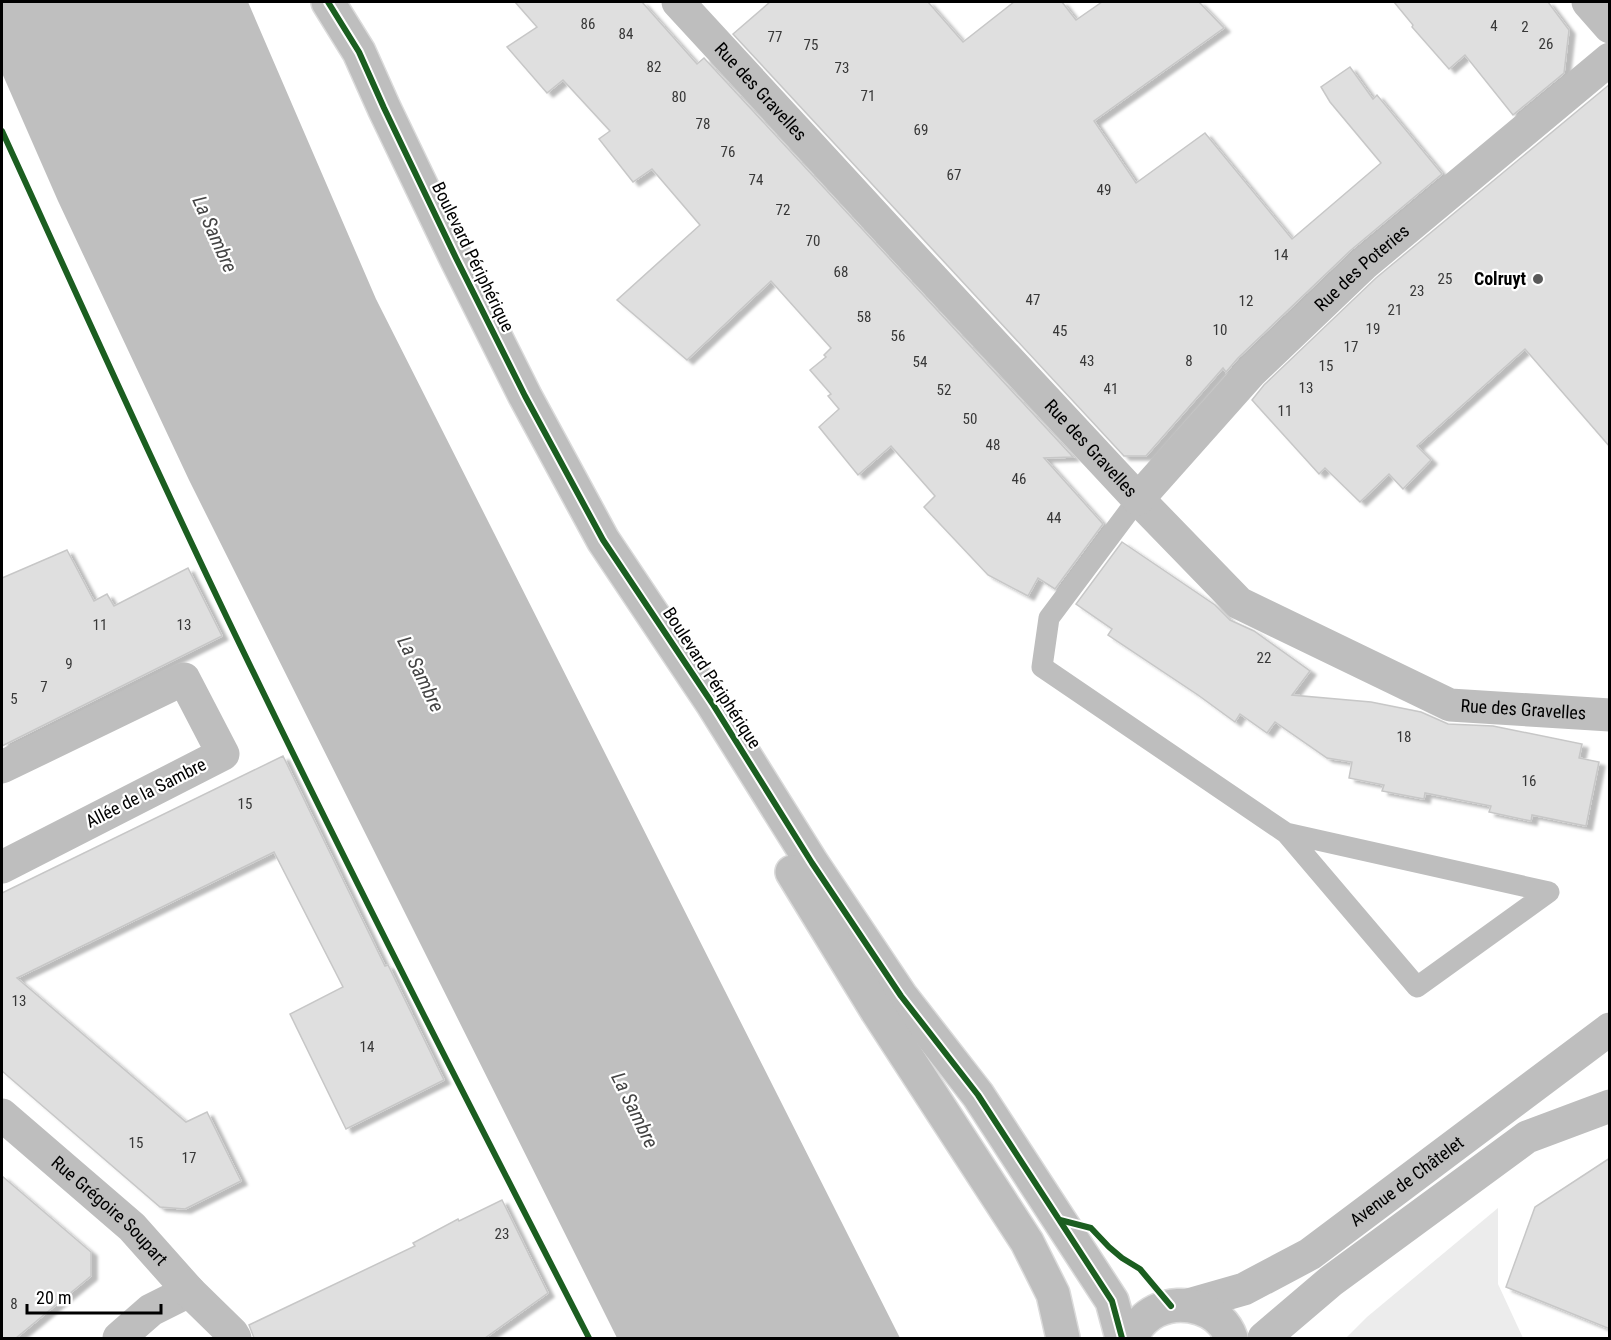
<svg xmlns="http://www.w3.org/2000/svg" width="1611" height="1340" font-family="'Roboto Condensed',sans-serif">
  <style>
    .green { fill: #ececec }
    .water { fill: #bfbfbf }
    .building { fill: #dfdfdf; stroke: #c7c7c7; stroke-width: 1.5; filter: url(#shadow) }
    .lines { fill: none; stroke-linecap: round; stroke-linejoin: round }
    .primary-casing { stroke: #dbdbdb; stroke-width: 36 }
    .service { stroke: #bebebe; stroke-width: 21 }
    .minor { stroke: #bebebe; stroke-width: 33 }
    .tertiary { stroke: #bebebe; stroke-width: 33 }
    .primary { stroke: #bebebe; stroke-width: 33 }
    .cycleway-casing { stroke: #fff; stroke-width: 10 }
    .cycleway { stroke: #1b5e20; stroke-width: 6 }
    .poi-dot { fill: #595959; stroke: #fff; stroke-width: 2 }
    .labels { text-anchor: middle; stroke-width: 4.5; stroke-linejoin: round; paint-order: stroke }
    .number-label { font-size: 15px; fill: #383838 }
    .street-label { font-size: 18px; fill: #000; stroke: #fff }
    .poi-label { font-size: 18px; font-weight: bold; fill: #000; stroke: #fff; text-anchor: end }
    .water-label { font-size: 20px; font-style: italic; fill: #444; stroke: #fff }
  </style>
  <defs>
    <filter id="shadow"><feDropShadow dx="6" dy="4" stdDeviation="1.5" flood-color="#0004"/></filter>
  </defs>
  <rect width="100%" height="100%" fill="#fff"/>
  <polygon class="green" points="1498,1208 1498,1284 1523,1338 1346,1338 1367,1317"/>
  <polygon class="water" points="2,2 248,2 376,299 900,1338 617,1338 189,480 58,201 2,73"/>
  <g class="building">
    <polygon points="515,2 642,2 697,64 704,58 1073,457 1044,458 1103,524 1055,589 1038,578 1028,596 988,575 924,507 935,496 891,446 858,475 819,427 839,409 828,396 831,394 810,370 826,357 824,355 831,348 771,281 687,360 617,300 700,225 652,169 633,182 599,139 610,131 563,80 547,93 507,47 537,27"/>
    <polygon points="770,2 928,2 963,42 1014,2 1062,2 1076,20 1102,2 1199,2 1224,28 1094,121 1136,183 1205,133 1292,239 1381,163 1330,102 1321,87 1350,67 1373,99 1377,95 1442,174 1351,250 1238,358 1226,372 1223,368 1146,456 1124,456 733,34"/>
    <polygon points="1394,2 1548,2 1569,30 1564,73 1513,115 1465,55 1449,69 1412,27 1413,25"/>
    <polygon points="1610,84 1610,447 1525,349 1417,446 1431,460 1403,489 1389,474 1360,502 1325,468 1319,474 1252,400 1264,385 1376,278"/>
    <polygon points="1122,542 1215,605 1230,620 1254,631 1310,671 1292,695 1371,702 1421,712 1448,724 1493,726 1582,744 1579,758 1599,762 1586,826 1532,815 1531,821 1489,812 1491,806 1425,793 1424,799 1382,791 1384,785 1349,778 1352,762 1327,758 1275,722 1267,733 1240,714 1235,722 1198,695 1108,635 1112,629 1076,604"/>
    <polygon points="67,550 94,601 107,594 114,606 188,568 222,636 2,746 2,578"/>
    <polygon points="283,756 385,966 388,965 444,1080 346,1129 290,1014 343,987 274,852 17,978 186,1122 207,1112 241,1181 185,1209 160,1207 2,1071 2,893"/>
    <polygon points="1610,1158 1610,1329 1506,1287 1535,1207"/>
    <polygon points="2,1176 91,1252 91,1276 16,1338 2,1338"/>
    <polygon points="502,1200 548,1293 485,1338 254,1338 249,1325 415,1246 413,1243 458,1219 459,1221"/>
  </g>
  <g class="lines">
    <g class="primary-casing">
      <g id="primary">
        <polyline points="328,2 359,52 384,108 456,258 525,396 603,540 712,703 812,863 901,996 978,1095 1112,1301 1122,1338"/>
        <polyline points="792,872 877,1011 1027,1242 1053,1294 1063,1338"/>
        <path d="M1131,1338C1136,1327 1144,1317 1156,1311C1183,1298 1221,1308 1231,1338"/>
      </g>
    </g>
    <polyline class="service" points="1138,499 1049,618 1042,667 1286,833 1549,892 1417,987 1286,833"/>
    <g class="minor">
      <path id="s1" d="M678,2L908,252L1138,499L1239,603L1450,705L1610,715"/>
      <polyline points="1588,2 1610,27"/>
      <path id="s2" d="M1138,499L1251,372L1364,264L1610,59"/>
      <polyline points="2,767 184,679 223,754 2,867"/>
      <path id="s3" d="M1188,1305L1244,1289L1310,1254L1610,1029"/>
      <polyline points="119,1338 151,1310 189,1291"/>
      <polyline points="1264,1338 1331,1281 1527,1137 1610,1106"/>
    </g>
    <path class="tertiary" id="s4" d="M2,1115L132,1227L189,1291L232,1333L235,1338"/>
    <use href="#primary" class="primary"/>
    <g class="cycleway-casing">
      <g id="cycleway">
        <polyline points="328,2 359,52 384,108 456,258 525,396 603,540 712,703 812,863 901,996 978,1095 1112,1301 1122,1338"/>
        <path d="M2,131C87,317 171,504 261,688C367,906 478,1122 589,1338"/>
        <polyline points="1060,1220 1091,1228 1109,1247 1122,1258 1140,1269 1171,1306"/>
      </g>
    </g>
    <use href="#cycleway" class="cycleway"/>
  </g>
  <circle class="poi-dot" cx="1538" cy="279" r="6"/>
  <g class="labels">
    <g class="number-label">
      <text x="588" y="29">86</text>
      <text x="1494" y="31">4</text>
      <text x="1525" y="32">2</text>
      <text x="626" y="39">84</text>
      <text x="775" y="42">77</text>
      <text x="1546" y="49">26</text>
      <text x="811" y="50">75</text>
      <text x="654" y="72">82</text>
      <text x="842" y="73">73</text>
      <text x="868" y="101">71</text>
      <text x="679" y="102">80</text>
      <text x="703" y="129">78</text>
      <text x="921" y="135">69</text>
      <text x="728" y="157">76</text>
      <text x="954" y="180">67</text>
      <text x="756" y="185">74</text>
      <text x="1104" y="195">49</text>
      <text x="783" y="215">72</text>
      <text x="813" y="246">70</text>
      <text x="1281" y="260">14</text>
      <text x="841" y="277">68</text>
      <text x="1445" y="284">25</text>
      <text x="1417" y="296">23</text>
      <text x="1033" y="305">47</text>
      <text x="1246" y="306">12</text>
      <text x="1395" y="315">21</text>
      <text x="864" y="322">58</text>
      <text x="1373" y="334">19</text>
      <text x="1220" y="335">10</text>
      <text x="1060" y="336">45</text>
      <text x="898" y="341">56</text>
      <text x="1351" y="352">17</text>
      <text x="1087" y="366">43</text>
      <text x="1189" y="366">8</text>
      <text x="920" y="367">54</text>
      <text x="1326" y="371">15</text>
      <text x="1306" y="393">13</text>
      <text x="1111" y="394">41</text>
      <text x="944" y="395">52</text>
      <text x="1285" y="416">11</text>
      <text x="970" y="424">50</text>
      <text x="993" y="450">48</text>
      <text x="1019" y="484">46</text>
      <text x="1054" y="523">44</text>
      <text x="100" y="630">11</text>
      <text x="184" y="630">13</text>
      <text x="1264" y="663">22</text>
      <text x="69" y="669">9</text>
      <text x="44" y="692">7</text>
      <text x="14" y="704">5</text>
      <text x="1404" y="742">18</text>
      <text x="1529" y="786">16</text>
      <text x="245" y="809">15</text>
      <text x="19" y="1006">13</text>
      <text x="367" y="1052">14</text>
      <text x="136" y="1148">15</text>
      <text x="189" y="1163">17</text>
      <text x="502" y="1239">23</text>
      <text x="14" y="1309">8</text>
    </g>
    <g class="street-label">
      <text dy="6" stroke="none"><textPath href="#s1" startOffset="122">Rue des Gravelles</textPath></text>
      <text transform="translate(473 257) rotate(64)" y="6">Boulevard Périphérique</text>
      <text dy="6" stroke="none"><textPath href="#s2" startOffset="322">Rue des Poteries</textPath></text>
      <text dy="6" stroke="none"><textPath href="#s1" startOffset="608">Rue des Gravelles</textPath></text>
      <text transform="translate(712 678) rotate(57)" y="6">Boulevard Périphérique</text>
      <text dy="6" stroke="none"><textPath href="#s1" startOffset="1130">Rue des Gravelles</textPath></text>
      <text transform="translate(146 793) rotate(-27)" y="6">Allée de la Sambre</text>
      <text dy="6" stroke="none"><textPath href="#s3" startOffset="254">Avenue de Châtelet</textPath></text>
      <text dy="6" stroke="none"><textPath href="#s4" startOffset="144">Rue Grégoire Soupart</textPath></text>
    </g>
    <g class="poi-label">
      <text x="1526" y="285">Colruyt</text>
    </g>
    <g class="water-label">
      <text transform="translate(215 234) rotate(66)" y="7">La Sambre</text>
      <text transform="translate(421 674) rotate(64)" y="7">La Sambre</text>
      <text transform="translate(635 1110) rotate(64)" y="7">La Sambre</text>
    </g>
  </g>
  <rect width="1611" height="1340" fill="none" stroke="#000000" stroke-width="6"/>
  <path d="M27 1304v9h134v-9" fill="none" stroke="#000000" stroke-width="3"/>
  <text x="36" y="1304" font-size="18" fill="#000000" stroke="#ffffff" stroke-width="4.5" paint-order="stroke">20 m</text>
</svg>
